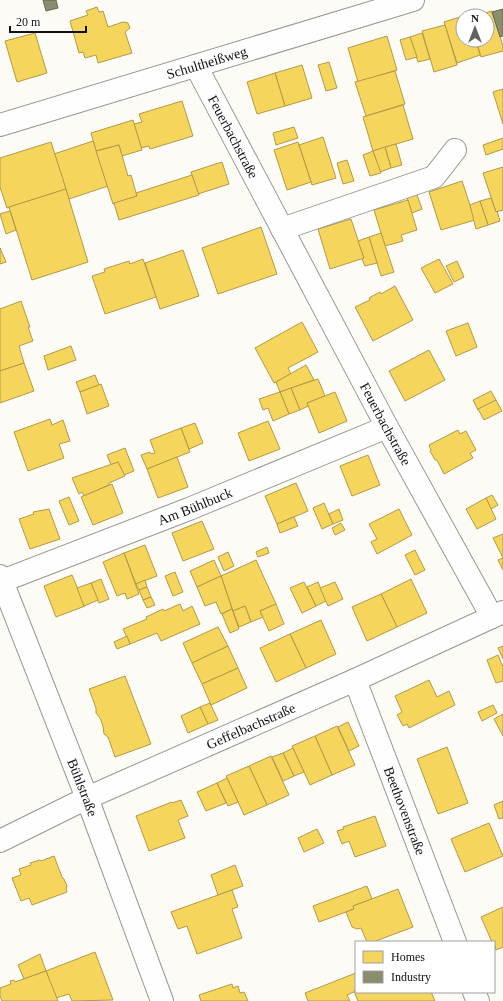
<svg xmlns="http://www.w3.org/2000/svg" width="503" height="1001" font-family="'Times New Roman',serif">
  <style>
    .homes { fill: #f6d55c; stroke: #b19a45 }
    .industry { fill: #8c8c6e; stroke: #676752 }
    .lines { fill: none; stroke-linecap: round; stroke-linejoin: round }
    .minor-casing { stroke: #969694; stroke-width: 24 }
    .tertiary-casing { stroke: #969694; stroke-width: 24 }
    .minor { stroke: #fffefe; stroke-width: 22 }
    .tertiary { stroke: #fffefe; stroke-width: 22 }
    .labels { text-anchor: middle; stroke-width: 4; stroke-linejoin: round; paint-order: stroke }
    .street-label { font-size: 14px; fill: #101010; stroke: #fff }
  </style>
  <rect width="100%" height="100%" fill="#fcfbf6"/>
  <g class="homes">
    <polygon points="97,7 99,12 103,11 108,27 123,22 128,23 130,28 125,32 132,53 98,63 96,55 85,58 83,52 79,53 70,21 88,15 86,11"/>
    <polygon points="492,11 503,46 503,51 481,57 476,40 487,40 487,16 475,16"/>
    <polygon points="463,16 463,40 476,40 480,55 457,63 444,22"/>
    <polygon points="445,25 457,65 434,72 422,31"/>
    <polygon points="35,33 47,73 17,82 5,41"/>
    <polygon points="422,33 430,59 418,62 410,37"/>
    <polygon points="387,36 397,70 358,82 348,48"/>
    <polygon points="410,37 417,57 406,60 400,40"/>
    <polygon points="329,62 337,88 326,91 318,65"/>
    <polygon points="302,65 312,98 285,106 275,73"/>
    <polygon points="395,71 405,104 366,116 355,82"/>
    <polygon points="275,73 285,106 257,114 247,82"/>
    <polygon points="503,89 503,124 493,92"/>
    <polygon points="182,101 193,136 150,149 149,146 141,148 134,124 142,122 139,114"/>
    <polygon points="403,105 413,139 373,151 363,117"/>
    <polygon points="133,120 142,150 122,156 119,145 96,151 91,133"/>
    <polygon points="294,127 298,138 276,145 273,133"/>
    <polygon points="323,137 336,178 312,185 299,145"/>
    <polygon points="503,138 503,149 486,155 483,145"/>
    <polygon points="93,141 108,186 69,199 54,154"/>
    <polygon points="51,142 66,189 7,208 0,187 0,158"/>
    <polygon points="298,142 311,182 287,190 274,150"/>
    <polygon points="396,144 402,165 391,168 385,147"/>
    <polygon points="119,145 128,176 131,175 137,196 113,204 96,151"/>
    <polygon points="385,147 391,168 380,172 373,151"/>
    <polygon points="373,151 381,173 370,176 363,155"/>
    <polygon points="347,160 354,181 343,184 337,163"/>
    <polygon points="222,162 229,184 198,194 191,172"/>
    <polygon points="503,167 503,210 496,212 483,173"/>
    <polygon points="192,175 199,195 119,220 114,203 137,196 136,193"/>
    <polygon points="462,181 475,220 441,230 429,192"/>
    <polygon points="66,189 88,262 32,280 9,207"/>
    <polygon points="416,192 422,209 412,213 406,195"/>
    <polygon points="491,198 496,212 497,211 500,221 488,225 480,201"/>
    <polygon points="408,200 417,230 401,235 403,241 385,246 374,210"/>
    <polygon points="480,201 488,225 476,229 470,205"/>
    <polygon points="10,211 16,230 6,234 0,214"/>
    <polygon points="351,219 364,258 330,269 318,229"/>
    <polygon points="261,227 277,274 218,294 202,248"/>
    <polygon points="381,233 394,272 381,276 369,237"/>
    <polygon points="369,237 377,263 365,266 362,259 364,258 358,241"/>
    <polygon points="0,248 6,262 0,264"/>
    <polygon points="183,250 199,296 160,309 145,263"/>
    <polygon points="143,259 156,297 105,314 92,276 105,272 104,269 129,261 130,264"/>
    <polygon points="439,259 453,284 435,293 421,268"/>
    <polygon points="457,261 464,277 454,282 446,266"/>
    <polygon points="395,286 413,320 373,341 355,307 370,300 369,298 380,292 381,294"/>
    <polygon points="21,301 30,327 28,327 33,341 19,346 24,363 0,371 0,309"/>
    <polygon points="302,322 318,352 288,368 291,374 274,383 255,348"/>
    <polygon points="468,323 477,347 456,356 446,331"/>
    <polygon points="71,346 76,360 48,370 44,356"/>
    <polygon points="429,350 445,380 405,401 389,371"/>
    <polygon points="24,363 34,391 0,403 0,371"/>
    <polygon points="306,365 314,380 280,392 276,382"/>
    <polygon points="95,375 99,385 80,392 76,382"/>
    <polygon points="318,379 325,396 307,403 308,406 300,410 291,388"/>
    <polygon points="101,384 109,406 87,414 80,392"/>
    <polygon points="291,388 300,410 289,414 280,392"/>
    <polygon points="491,391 496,400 478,410 473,400"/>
    <polygon points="280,392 289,414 273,421 268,408 263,410 259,399"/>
    <polygon points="335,392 347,421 319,433 307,403"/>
    <polygon points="496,400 502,411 484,420 478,409"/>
    <polygon points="50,419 52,425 63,420 70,441 59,444 64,458 28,471 14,432"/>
    <polygon points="268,421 280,449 249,461 238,433"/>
    <polygon points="195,423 203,443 189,449 181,428"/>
    <polygon points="181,428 190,452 147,469 141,455 150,452 151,454 155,453 150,440"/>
    <polygon points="458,430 460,434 466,431 476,450 470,453 473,458 444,474 437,460 435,460 430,451 431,450 429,445"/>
    <polygon points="125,448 134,471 124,475 118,462 111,465 107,455"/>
    <polygon points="368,455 380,485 352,496 340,466"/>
    <polygon points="177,457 188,487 158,498 147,469"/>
    <polygon points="118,462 125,476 109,483 109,485 84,496 82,492 79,494 72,478"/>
    <polygon points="296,483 308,511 277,524 265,496"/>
    <polygon points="112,484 123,513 93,525 81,497"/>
    <polygon points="492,495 498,505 491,509 486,498"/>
    <polygon points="69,497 79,521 69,525 59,501"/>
    <polygon points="486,498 496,519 477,529 466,509"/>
    <polygon points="324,503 333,524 322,529 313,508"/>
    <polygon points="49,509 60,539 30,549 19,519 34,514 33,512"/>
    <polygon points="339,509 343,520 333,524 329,514"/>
    <polygon points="399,509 412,535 377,554 371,542 377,539 369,524"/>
    <polygon points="294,517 298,526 280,533 277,524"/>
    <polygon points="202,521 214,549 183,561 172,533"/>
    <polygon points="341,523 345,530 335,535 332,528"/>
    <polygon points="503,534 503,558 493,538"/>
    <polygon points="145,545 157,576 136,584 124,553"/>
    <polygon points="267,547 269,553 258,557 256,552"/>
    <polygon points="415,550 425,570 415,575 405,555"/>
    <polygon points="228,552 234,566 224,571 218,557"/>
    <polygon points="124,553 139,594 127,599 125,593 117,596 103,562"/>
    <polygon points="503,558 503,570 498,560"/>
    <polygon points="214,560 221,576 197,587 190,571"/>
    <polygon points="256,560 276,604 260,611 263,617 251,622 245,606 233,611 221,576"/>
    <polygon points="175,572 183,592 173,596 165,576"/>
    <polygon points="72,575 85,606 56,617 44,586"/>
    <polygon points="221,576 232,609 221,614 216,602 205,606 197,587"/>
    <polygon points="101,579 109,599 99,603 91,583"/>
    <polygon points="411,579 427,613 397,627 381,594"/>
    <polygon points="145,580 147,587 139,590 136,584"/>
    <polygon points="304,582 316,606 302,613 290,588"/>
    <polygon points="318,582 326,601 316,606 307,587"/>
    <polygon points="335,582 343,599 328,606 320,588"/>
    <polygon points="91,583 98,600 84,606 77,588"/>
    <polygon points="147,587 151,597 143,600 139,590"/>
    <polygon points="381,594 397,627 367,641 352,607"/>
    <polygon points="151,597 155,605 147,608 143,600"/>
    <polygon points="180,604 183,611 192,606 200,624 161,641 157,633 130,644 123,629 147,619 146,617 163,609 164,611"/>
    <polygon points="276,604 284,624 269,631 260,611"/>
    <polygon points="245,606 251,622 239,627 233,611"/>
    <polygon points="232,609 239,629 230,633 222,614"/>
    <polygon points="321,620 336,654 306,668 290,634"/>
    <polygon points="218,627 228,646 192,663 183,643"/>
    <polygon points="290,634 306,668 276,682 260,648"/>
    <polygon points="127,636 130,644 117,649 114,642"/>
    <polygon points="228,646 238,668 202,684 192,663"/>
    <polygon points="503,646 503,659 498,648"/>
    <polygon points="498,655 503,667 503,681 496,683 487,660"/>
    <polygon points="238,668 247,688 211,705 202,684"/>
    <polygon points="125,676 151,744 115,757 108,737 104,734 103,726 100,718 96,713 96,708 89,689"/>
    <polygon points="429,680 437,697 449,691 455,705 409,728 407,724 403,726 397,715 402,712 395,696"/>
    <polygon points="210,703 218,720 208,724 200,707"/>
    <polygon points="493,705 497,713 482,721 478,712"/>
    <polygon points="200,707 208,724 188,733 181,716"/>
    <polygon points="503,714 503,736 494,719"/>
    <polygon points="348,722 359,746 349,751 338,727"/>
    <polygon points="337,726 355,765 332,775 315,736"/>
    <polygon points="315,736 332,775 310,785 292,746"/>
    <polygon points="447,747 468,803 438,814 417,759"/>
    <polygon points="293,748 304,772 294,776 283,753"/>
    <polygon points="283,753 294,776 283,781 272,757"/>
    <polygon points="271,756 289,795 267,805 249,766"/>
    <polygon points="249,766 267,805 244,815 226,776"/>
    <polygon points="227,778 238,802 228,806 217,783"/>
    <polygon points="217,783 226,803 206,811 197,792"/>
    <polygon points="181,800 188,816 178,820 185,838 149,851 136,816 172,802 172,803"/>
    <polygon points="503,801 503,818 499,819 494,805"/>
    <polygon points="375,816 386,846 355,857 349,841 342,844 337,831 344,829 343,827"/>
    <polygon points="489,823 503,856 465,872 451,839"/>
    <polygon points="317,829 324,843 304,852 298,838"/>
    <polygon points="54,856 62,877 64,879 67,886 66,889 67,892 32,905 29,898 21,901 12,878 21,875 19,869 31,865 30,863 40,860 41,861"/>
    <polygon points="235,865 243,886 218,895 211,875"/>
    <polygon points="367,886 372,899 353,906 354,909 319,922 313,906"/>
    <polygon points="398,889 413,927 373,942 367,942 361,928 357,929 352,927 346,912 354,909 353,906"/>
    <polygon points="232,890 238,907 232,909 242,938 197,954 187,926 178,929 171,912"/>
    <polygon points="503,907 503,947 496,950 494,942 492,942 481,917"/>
    <polygon points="95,952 113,1000 72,1001 69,994 56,998 46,971"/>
    <polygon points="40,954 46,971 24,979 18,965"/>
    <polygon points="46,971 58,1001 2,1001 0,996 0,988 11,984 10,981 14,980 15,982"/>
    <polygon points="356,973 356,991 347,995 350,1001 308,1001 305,993"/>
    <polygon points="232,984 233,988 238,986 240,993 244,992 248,1001 201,1001 199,995"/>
    <polygon points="354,991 431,992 435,1001 358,1001"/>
  </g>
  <g class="industry">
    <polygon points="43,0 56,0 58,8 46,11"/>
    <polygon points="503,9 503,36 500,37 492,12"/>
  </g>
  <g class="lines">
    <g class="minor-casing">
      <g id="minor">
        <path id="s1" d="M196,66L387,427L492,617"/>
        <path id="s2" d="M0,125L413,0"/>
        <polyline points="282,229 434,177 455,150"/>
        <path id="s3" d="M2,581L189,509L387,427"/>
        <path id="s4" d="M355,680L455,942"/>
        <path id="s5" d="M0,841L87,798L355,680L503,612"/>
        <polyline points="474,992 478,1001"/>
      </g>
    </g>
    <g class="tertiary-casing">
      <g id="tertiary">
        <path id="s6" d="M0,576L87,798L162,1001"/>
      </g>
    </g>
    <use href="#minor" class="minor"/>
    <use href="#tertiary" class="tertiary"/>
  </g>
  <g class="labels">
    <g class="street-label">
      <text dy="5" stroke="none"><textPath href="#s2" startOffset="216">Schultheißweg</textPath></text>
      <text dy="5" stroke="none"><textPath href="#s1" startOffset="80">Feuerbachstraße</textPath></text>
      <text dy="5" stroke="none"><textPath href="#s1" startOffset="405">Feuerbachstraße</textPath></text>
      <text dy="5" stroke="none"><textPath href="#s3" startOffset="207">Am Bühlbuck</textPath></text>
      <text dy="5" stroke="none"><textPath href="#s5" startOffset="276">Geffelbachstraße</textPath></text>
      <text dy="5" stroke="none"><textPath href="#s6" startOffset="227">Bühlstraße</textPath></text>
      <text dy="5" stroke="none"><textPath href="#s4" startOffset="140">Beethovenstraße</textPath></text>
    </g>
  </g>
  <rect x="355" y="941" width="140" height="52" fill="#ffffff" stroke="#9f9f9f"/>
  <rect x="363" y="951" width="20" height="12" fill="#f6d55c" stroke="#9f9f9f"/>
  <text x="391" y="961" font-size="12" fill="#101010">Homes</text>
  <rect x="363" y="971" width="20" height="12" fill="#8c8c6e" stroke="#9f9f9f"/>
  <text x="391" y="981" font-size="12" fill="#101010">Industry</text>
  <g transform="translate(475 28)"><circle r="19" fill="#ffffff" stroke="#9f9f9f"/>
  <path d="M0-3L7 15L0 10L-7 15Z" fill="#636260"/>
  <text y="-6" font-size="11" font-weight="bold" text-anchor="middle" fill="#101010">N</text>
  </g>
  <path d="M10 26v6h76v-6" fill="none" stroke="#101010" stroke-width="2"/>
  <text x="16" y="26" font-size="12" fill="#101010" stroke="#ffffff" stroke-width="3" paint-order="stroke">20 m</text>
</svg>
